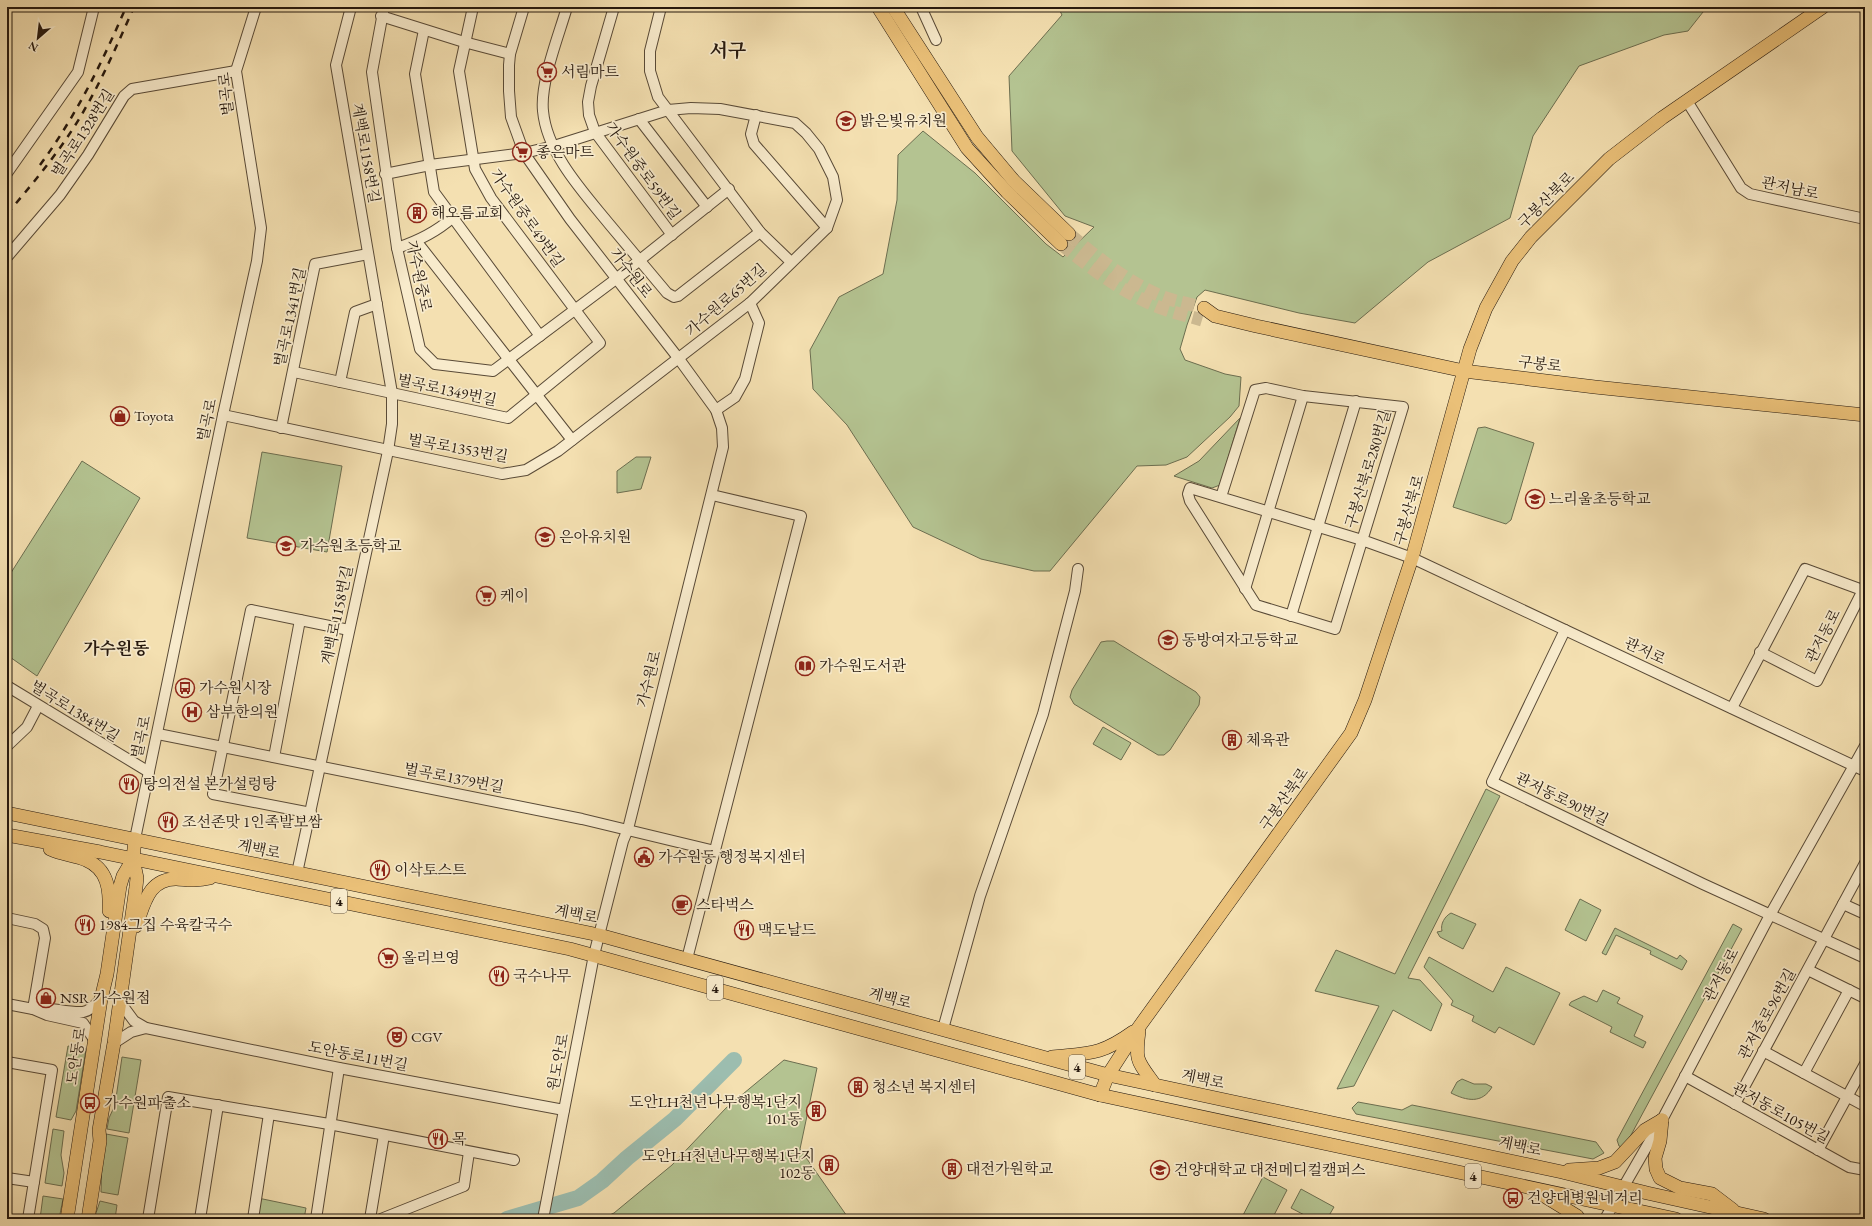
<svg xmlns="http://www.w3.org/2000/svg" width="1872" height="1226" font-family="'EB Garamond','Noto Serif KR',serif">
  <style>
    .green { fill: #b4c391; stroke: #6c6e50 }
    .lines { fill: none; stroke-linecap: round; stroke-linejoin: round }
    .river { stroke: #9cbdaf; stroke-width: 16 }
    .major-tunnel { stroke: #cbb890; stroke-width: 13; stroke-dasharray: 13 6; stroke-linecap: butt }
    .minor-casing { stroke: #594a37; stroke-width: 12 }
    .major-casing { stroke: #25180e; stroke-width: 14 }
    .minor { stroke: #f8ebcc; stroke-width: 10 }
    .major { stroke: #eac078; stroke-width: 13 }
    .rail { stroke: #25180e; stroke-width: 2.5; stroke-dasharray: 7 7; stroke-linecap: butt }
    .labels { text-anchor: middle; stroke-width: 3.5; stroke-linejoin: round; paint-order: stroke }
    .shield { fill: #f8ebcc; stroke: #645747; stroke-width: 1 }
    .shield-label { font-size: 14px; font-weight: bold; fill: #25180e }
    .poi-label { font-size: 15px; fill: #25180e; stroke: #f8ebcc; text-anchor: start }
    .street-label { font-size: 15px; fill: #25180e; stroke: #f8ebcc }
    .quarter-label { font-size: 17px; font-weight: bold; fill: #25180e; stroke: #f8ebcc }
    .district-label { font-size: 19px; font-weight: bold; fill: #25180e; stroke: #f8ebcc }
  </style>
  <rect width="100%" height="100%" fill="#f4e0b1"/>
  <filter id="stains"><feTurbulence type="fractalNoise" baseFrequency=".005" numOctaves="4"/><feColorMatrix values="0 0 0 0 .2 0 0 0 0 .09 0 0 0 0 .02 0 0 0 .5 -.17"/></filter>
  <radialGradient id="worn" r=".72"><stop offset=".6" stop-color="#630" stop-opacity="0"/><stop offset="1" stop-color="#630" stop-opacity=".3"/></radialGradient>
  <g class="green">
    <polygon points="1058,7 1707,7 1688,31 1664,35 1579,66 1533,136 1510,218 1428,262 1355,323 1299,313 1205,290 1197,297 1187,325 1180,349 1185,360 1225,374 1241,377 1239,406 1230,417 1187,457 1166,465 1137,466 1050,571 1034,571 981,559 913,527 847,425 813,389 810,350 839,297 883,274 897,200 898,155 923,131 975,173 1046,244 1063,257 1094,227 1065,216 1012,151 1009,76 1062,15"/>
    <polygon points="1240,418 1220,485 1212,488 1174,476 1199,461"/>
    <polygon points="1485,427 1534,443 1511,520 1506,524 1453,507 1478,428"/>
    <polygon points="262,452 342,466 327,552 247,538"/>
    <polygon points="636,457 651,457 641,489 617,493 617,471"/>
    <polygon points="82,461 140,498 37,676 7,655 7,579"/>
    <polygon points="1107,641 1114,641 1196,692 1200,697 1199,705 1170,750 1164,755 1158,755 1074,704 1070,697 1072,690 1101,642"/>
    <polygon points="1103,727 1131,743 1121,760 1093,744"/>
    <polygon points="1486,789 1500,796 1408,978 1420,980 1442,1004 1431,1031 1393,1010 1354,1086 1337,1089 1379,1006 1315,991 1336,950 1395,974"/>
    <polygon points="1580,899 1601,910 1586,941 1565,930"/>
    <path d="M1451,913L1476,924L1463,949L1440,937L1437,932L1442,931C1440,924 1445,916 1451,913Z"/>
    <polygon points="1733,924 1742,929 1624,1148 1619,1146 1617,1140"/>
    <polygon points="1615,928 1677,959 1680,955 1687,961 1682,970 1650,954 1651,951 1616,935 1606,955 1602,953"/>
    <polygon points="1429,957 1493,992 1506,967 1560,993 1534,1045 1499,1027 1495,1033 1472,1021 1474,1016 1451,1005 1453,1001 1424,967"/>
    <polygon points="1603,990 1620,998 1617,1003 1643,1016 1634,1036 1646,1042 1643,1048 1610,1032 1612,1027 1569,1005 1571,1002 1584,996 1597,1002"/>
    <polygon points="68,1046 86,1049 76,1111 71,1120 56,1117"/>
    <polygon points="122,1057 141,1060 129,1133 107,1129 109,1118 115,1105"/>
    <polygon points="784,1060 817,1068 800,1149 849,1219 601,1219 614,1213 672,1165 726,1108"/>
    <path d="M1462,1079L1474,1084H1486L1492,1087C1482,1104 1467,1101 1451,1093L1457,1082Z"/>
    <polygon points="1358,1102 1402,1110 1412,1105 1596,1142 1604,1153 1593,1159 1356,1114 1352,1108"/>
    <polygon points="53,1129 64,1131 61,1155 64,1173 62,1186 45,1183"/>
    <polygon points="106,1134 128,1138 118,1195 101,1192 102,1159"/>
    <polygon points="1263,1177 1287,1190 1272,1219 1241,1219"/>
    <polygon points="1301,1189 1334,1207 1327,1219 1312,1219 1291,1208"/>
    <polygon points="43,1196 63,1199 59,1219 40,1219"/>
    <polygon points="258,1198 306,1208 304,1219 255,1219"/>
    <polygon points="100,1201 117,1205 115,1219 94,1219"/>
  </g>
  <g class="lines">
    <polyline class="river" points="507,1219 578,1198 602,1181 627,1158 675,1119 734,1060"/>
    <g class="major-tunnel">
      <path d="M1069,234C1099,259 1127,282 1163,297C1176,302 1191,304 1204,308"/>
      <path d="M1061,244C1093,270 1122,292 1161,308C1174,313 1189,316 1202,320"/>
    </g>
    <g class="minor-casing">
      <g id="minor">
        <polyline points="384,7 372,72 397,248 420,349 435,364 493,371 616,279 729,189"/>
        <polyline points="524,7 510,54 509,65 509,91 511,117 524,153 570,219 679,359 716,410 722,428 723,447 628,829 623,841 594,955 543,1219"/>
        <path d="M567,7C559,35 540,82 543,111C547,154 584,193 610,225C629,248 648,270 667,293L674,297L678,296L760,232"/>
        <polyline points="614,7 591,86 588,102 589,115 595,132 672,235"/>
        <polyline points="661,7 650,51 650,71 658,97 760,232 791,262"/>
        <polyline points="921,7 936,40"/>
        <polyline points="381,16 464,42 510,54"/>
        <polyline points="424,30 415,74 434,192 540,336"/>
        <polyline points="1687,101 1741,188 1750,194 1865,219"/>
        <polyline points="756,115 751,134 754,144 827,228"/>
        <polyline points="639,119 707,207"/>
        <polyline points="7,173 78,72 94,7"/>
        <polyline points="417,242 572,440"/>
        <path d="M397,248C418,241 435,233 452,218"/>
        <polyline points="7,257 60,195 88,155 124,96 132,89 236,71"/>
        <polyline points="294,372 508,418 600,343 491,198 475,169 459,71 473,7"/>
        <polyline points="340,382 355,312 377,304"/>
        <polyline points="716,410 735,397 745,379 759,323 750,303"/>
        <polyline points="223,415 502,474 526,470 558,451 750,303 827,228 837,200 833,177 819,149 806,133 795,123 720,109 691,108 668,110 554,146 524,153 430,165 385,174"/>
        <polyline points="281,428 315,264 368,254"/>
        <polyline points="1221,497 1255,390 1266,388 1303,396 1403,407 1335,629 1256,605 1190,501 1188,494 1190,488 1362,540 1412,558 1865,771"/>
        <polyline points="1245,589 1303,396"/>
        <polyline points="1291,616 1356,401"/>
        <polyline points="1565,630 1492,782 1703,884 1865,958"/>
        <polyline points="1760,652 1817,681 1863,590"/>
        <polyline points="7,686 149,772"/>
        <polyline points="1732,708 1805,569 1865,591"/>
        <polyline points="158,734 582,819 715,851"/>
        <polyline points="7,746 27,727 38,706"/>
        <polyline points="274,757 300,620"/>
        <polyline points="311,813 213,794 251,610 349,630"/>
        <polyline points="135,839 223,415 257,261 261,228 236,71 256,7"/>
        <polyline points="297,873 388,451 392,424 392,393 336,65 351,7"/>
        <polyline points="1843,904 1865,914"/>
        <polyline points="7,918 35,924 43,929 45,938 33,1009"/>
        <polyline points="687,959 801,516 712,495"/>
        <polyline points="1808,970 1865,998"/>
        <polyline points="120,1002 134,1021 146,1028 339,1068 564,1110"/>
        <polyline points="7,1004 33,1009 47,1015 83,1023 95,1041"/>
        <path d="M35,1008C51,1007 67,1013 83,1012C90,1011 96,1004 101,999"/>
        <polyline points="943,1029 980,896 1043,714 1075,591 1078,569"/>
        <polyline points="114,1043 131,1032 146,1028"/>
        <polyline points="1763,1051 1865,1106"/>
        <polyline points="7,1062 52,1070 28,1219"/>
        <polyline points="1804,1073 1849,990"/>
        <polyline points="1685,1076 1849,1167 1865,1170"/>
        <polyline points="1735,1104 1865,863"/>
        <polyline points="1818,1150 1865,1064"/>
        <polyline points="7,1178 34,1182"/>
        <polyline points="148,1219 168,1097 329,1124 514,1160"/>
        <polyline points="200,1219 218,1105"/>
        <polyline points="253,1219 269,1114"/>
        <polyline points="316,1219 339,1068"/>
        <polyline points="370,1219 384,1135"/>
        <polyline points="381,1219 464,1186 469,1152"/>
        <polyline points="1605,1219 1662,1120 1770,915 1865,746"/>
      </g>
    </g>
    <g class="major-casing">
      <g id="major">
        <polyline points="878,7 967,148 1007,192 1061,244"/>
        <polyline points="893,7 977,137 1014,181 1069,234"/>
        <polyline points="1204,308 1215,316 1256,326 1464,371 1595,387 1865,415"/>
        <polyline points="7,813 599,935 1108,1075 1562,1172 1647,1193 1764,1219"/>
        <polyline points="7,835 100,852 570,949 1100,1095 1676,1219"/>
        <path d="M50,849C62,855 75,855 86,860C108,869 110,890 109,911"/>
        <path d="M136,926C144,905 148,878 177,879C189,880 198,881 210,878"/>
        <path d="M1139,1031C1135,1062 1137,1060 1155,1085"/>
        <path d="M1052,1057C1090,1053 1101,1055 1133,1032"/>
        <polyline points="1100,1095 1108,1075 1139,1027 1351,733 1365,700 1412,558 1470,349 1486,308 1512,261 1531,237 1609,159 1662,118 1823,7"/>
        <polyline points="1662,1120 1660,1141 1655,1158 1656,1169 1660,1178 1680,1188 1712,1194 1733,1210"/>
        <polyline points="1569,1170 1599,1168 1615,1162 1645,1130 1662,1120"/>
        <polyline points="1541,1194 1577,1216 1579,1219"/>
        <polyline points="67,1219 101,999 107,974 120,886 123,876 133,859"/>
        <polyline points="88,1219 100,1141 99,1130 114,1043 136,887 137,878 133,859 135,839"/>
      </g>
    </g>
    <use href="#minor" class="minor"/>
    <use href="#major" class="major"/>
    <g class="rail">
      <path d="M40,165C76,116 102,63 126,7"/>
      <path d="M7,214C34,182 61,150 82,114C102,80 118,43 134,7"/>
    </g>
  </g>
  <defs>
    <g id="supermarket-ring" transform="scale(1)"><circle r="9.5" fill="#f8ebcc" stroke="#8f2418" stroke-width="1.5"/><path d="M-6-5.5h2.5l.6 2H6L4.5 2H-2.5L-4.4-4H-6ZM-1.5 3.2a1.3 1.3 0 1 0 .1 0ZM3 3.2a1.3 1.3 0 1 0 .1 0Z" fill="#8f2418"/></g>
    <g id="school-ring" transform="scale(1)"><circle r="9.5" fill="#f8ebcc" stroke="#8f2418" stroke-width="1.5"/><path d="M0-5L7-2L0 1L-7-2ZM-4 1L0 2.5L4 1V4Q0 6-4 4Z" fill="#8f2418"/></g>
    <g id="building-ring" transform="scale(1)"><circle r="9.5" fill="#f8ebcc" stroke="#8f2418" stroke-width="1.5"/><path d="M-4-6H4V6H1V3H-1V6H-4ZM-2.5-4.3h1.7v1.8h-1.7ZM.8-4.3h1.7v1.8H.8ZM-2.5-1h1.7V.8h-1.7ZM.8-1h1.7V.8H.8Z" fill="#8f2418"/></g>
    <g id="shop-ring" transform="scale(1)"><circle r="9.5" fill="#f8ebcc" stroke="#8f2418" stroke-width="1.5"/><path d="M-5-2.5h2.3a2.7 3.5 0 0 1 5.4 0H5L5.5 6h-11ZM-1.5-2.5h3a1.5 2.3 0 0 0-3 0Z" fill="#8f2418"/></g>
    <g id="library-ring" transform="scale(1)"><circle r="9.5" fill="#f8ebcc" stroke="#8f2418" stroke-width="1.5"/><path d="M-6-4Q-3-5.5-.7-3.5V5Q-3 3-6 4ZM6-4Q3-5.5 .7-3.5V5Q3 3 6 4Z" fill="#8f2418"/></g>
    <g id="bus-ring" transform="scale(1)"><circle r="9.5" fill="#f8ebcc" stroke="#8f2418" stroke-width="1.5"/><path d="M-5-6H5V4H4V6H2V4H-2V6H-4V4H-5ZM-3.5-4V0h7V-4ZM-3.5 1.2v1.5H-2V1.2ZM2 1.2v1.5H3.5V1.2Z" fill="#8f2418"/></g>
    <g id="hospital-ring" transform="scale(1)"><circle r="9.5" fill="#f8ebcc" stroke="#8f2418" stroke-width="1.5"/><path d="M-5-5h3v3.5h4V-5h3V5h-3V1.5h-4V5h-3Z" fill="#8f2418"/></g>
    <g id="restaurant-ring" transform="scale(1)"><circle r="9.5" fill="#f8ebcc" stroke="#8f2418" stroke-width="1.5"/><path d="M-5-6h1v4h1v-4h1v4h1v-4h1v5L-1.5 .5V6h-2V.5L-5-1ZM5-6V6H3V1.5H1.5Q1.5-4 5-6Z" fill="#8f2418"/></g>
    <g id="civic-ring" transform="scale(1)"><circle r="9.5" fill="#f8ebcc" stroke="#8f2418" stroke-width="1.5"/><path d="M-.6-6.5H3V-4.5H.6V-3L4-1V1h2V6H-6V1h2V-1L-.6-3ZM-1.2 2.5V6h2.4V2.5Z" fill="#8f2418"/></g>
    <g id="cafe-ring" transform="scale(1)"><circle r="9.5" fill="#f8ebcc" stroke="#8f2418" stroke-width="1.5"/><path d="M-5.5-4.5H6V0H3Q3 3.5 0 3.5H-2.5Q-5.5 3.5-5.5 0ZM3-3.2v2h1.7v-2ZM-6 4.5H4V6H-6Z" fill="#8f2418"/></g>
    <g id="theatre-ring" transform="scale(1)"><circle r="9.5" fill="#f8ebcc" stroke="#8f2418" stroke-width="1.5"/><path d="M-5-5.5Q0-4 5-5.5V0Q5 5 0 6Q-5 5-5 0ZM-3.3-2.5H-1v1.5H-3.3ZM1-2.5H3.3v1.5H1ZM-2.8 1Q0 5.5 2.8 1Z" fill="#8f2418"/></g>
    <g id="university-ring" transform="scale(1)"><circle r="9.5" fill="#f8ebcc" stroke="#8f2418" stroke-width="1.5"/><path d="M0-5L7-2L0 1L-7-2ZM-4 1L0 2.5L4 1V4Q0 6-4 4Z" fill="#8f2418"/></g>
  </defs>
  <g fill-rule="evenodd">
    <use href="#supermarket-ring" x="547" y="72"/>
    <use href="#school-ring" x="846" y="121"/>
    <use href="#supermarket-ring" x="522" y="152"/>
    <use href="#building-ring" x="417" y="213"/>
    <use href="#shop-ring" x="120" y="416"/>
    <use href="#school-ring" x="1535" y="499"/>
    <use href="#school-ring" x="545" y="537"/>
    <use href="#school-ring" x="286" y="546"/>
    <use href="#supermarket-ring" x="486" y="596"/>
    <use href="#school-ring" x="1168" y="640"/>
    <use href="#library-ring" x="805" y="666"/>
    <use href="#bus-ring" x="185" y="688"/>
    <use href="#hospital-ring" x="192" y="712"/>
    <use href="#building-ring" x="1232" y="740"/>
    <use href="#restaurant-ring" x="129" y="784"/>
    <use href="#restaurant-ring" x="168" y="822"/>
    <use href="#civic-ring" x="644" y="857"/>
    <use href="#restaurant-ring" x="380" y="870"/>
    <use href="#cafe-ring" x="682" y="905"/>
    <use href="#restaurant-ring" x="85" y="925"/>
    <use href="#restaurant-ring" x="744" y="930"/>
    <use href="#supermarket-ring" x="388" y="958"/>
    <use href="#restaurant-ring" x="499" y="976"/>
    <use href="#shop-ring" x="46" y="998"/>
    <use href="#theatre-ring" x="397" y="1037"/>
    <use href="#building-ring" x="858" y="1087"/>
    <use href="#bus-ring" x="90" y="1103"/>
    <use href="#building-ring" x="816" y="1111"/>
    <use href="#restaurant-ring" x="438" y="1139"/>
    <use href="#building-ring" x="829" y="1165"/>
    <use href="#building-ring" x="952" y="1169"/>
    <use href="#university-ring" x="1160" y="1170"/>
    <use href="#bus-ring" x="1513" y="1198"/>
  </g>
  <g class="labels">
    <g class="shield">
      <rect x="331" y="889" width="16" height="24" rx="3"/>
      <rect x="707" y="976" width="16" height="24" rx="3"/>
      <rect x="1069" y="1055" width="16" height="24" rx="3"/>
      <rect x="1465" y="1164" width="16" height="24" rx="3"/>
    </g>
    <g class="shield-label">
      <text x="339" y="906">4</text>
      <text x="715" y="993">4</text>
      <text x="1077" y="1072">4</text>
      <text x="1473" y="1181">4</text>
    </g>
    <g class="poi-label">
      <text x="561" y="77">서림마트</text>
      <text x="860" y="126">밝은빛유치원</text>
      <text x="536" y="157">좋은마트</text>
      <text x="431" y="218">해오름교회</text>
      <text x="134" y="421">Toyota</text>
      <text x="1549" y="504">느리울초등학교</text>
      <text x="559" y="542">은아유치원</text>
      <text x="300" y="551">가수원초등학교</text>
      <text x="500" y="601">케이</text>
      <text x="1182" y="645">동방여자고등학교</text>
      <text x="819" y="671">가수원도서관</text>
      <text x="199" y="693">가수원시장</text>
      <text x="206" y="717">삼부한의원</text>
      <text x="1246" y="745">체육관</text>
      <text x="143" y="789">탕의전설 본가설렁탕</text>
      <text x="182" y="827">조선존맛 1인족발보쌈</text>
      <text x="658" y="862">가수원동 행정복지센터</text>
      <text x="394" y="875">이삭토스트</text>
      <text x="696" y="910">스타벅스</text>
      <text x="99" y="930">1984그집 수육칼국수</text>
      <text x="758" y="935">맥도날드</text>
      <text x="402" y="963">올리브영</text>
      <text x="513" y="981">국수나무</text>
      <text x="60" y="1003">NSR 가수원점</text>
      <text x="411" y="1042">CGV</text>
      <text x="872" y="1092">청소년 복지센터</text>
      <text x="802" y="1107" text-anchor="end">도안LH천년나무행복1단지<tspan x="802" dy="17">101동</tspan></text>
      <text x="104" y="1108">가수원파출소</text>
      <text x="452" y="1144">목</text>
      <text x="815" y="1161" text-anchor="end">도안LH천년나무행복1단지<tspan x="815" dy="17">102동</tspan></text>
      <text x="966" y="1174">대전가원학교</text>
      <text x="1174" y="1175">건양대학교 대전메디컬캠퍼스</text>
      <text x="1527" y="1203">건양대병원네거리</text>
    </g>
    <g class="street-label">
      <text transform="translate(226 94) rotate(-96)" y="5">벌곡로</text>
      <text transform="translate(83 133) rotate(-57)" y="5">벌곡로1328번길</text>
      <text transform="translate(366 153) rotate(80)" y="5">계백로1158번길</text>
      <text transform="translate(643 171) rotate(54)" y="5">가수원중로59번길</text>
      <text transform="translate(1790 188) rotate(12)" y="5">관저남로</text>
      <text transform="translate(1546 200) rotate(-45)" y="5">구봉산북로</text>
      <text transform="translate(527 218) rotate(55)" y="5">가수원중로49번길</text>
      <text transform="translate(631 273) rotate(52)" y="5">가수원로</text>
      <text transform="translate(419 276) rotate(78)" y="5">가수원중로</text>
      <text transform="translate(726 300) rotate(-41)" y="5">가수원로65번길</text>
      <text transform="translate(290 317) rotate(-78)" y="5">벌곡로1341번길</text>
      <text transform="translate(1540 364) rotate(7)" y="5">구봉로</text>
      <text transform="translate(447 390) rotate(12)" y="5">벌곡로1349번길</text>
      <text transform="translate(207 420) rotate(-78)" y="5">벌곡로</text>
      <text transform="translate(458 448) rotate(10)" y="5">벌곡로1353번길</text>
      <text transform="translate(1368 469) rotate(-73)" y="5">구봉산북로280번길</text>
      <text transform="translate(1409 510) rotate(-74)" y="5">구봉산북로</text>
      <text transform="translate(337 615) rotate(-78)" y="5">계백로1158번길</text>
      <text transform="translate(1823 636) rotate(-63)" y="5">관저동로</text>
      <text transform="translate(1645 651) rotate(25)" y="5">관저로</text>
      <text transform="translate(649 679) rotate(-76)" y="5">가수원로</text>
      <text transform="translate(75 711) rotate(32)" y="5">벌곡로1384번길</text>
      <text transform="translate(141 737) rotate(-78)" y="5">벌곡로</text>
      <text transform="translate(454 778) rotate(11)" y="5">벌곡로1379번길</text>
      <text transform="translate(1284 799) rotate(-55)" y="5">구봉산북로</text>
      <text transform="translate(1562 799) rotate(26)" y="5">관저동로90번길</text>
      <text transform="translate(259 849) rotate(12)" y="5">계백로</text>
      <text transform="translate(576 914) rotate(11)" y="5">계백로</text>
      <text transform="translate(1721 975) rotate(-62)" y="5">관저동로</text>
      <text transform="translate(890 998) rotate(15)" y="5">계백로</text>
      <text transform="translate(1767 1014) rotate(-61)" y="5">관저중로96번길</text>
      <text transform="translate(76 1056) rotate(-81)" y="5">도안동로</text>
      <text transform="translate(358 1056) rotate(11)" y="5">도안동로11번길</text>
      <text transform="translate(558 1062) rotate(-79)" y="5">원도안로</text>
      <text transform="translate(1203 1079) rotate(12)" y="5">계백로</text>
      <text transform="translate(1781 1113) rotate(29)" y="5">관저동로105번길</text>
      <text transform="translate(1520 1146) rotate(12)" y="5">계백로</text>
    </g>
    <g class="quarter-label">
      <text x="116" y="654">가수원동</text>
    </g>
    <g class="district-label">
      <text x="728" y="57">서구</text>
    </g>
  </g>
  <rect width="1872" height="1226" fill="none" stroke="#f4e0b1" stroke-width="24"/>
  <rect x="8" y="8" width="1856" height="1210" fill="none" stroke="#25180e" stroke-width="2"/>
  <rect x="12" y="12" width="1848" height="1202" fill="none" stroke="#25180e"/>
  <g transform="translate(38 38) rotate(208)" stroke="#f8ebcc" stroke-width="3" paint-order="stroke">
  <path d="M0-3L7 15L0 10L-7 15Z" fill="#25180e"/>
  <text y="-6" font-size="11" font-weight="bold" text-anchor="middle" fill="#25180e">N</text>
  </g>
  <rect width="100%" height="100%" filter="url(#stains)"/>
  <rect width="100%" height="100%" fill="url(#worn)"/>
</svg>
